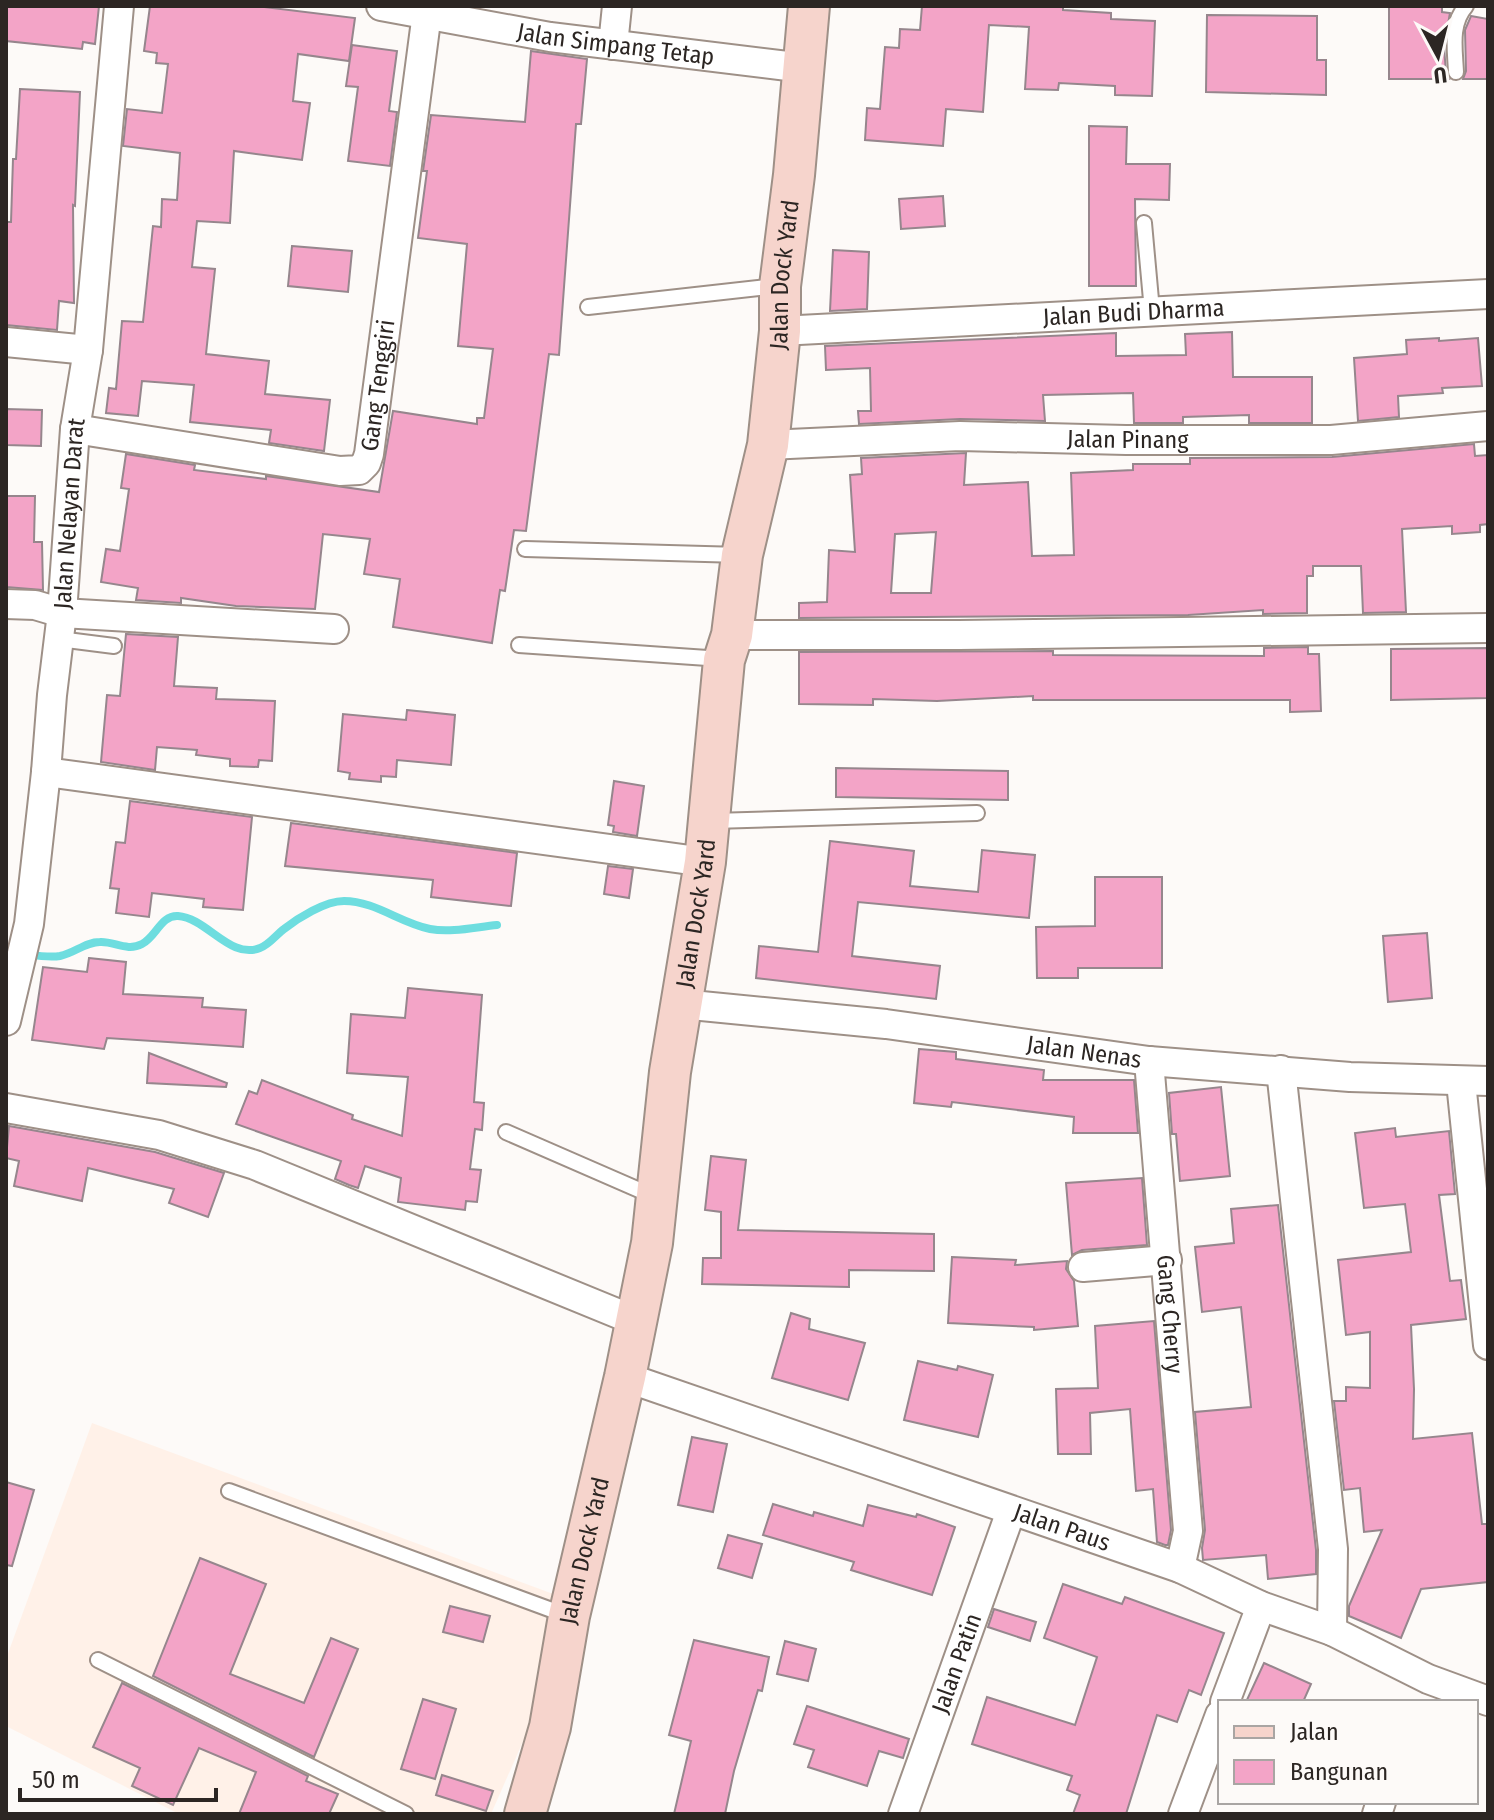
<svg xmlns="http://www.w3.org/2000/svg" width="1494" height="1820" font-family="'Fira Sans Condensed',sans-serif">
  <style>
    .built { fill: #fff1e8 }
    .lines { fill: none; stroke-linecap: round; stroke-linejoin: round }
    .stream { stroke: #6edddf; stroke-width: 8 }
    .building { fill: #f3a4c7; stroke: #96868d; stroke-width: 2; fill-rule: evenodd }
    .lane-casing { stroke: #9e9087; stroke-width: 18 }
    .street-casing { stroke: #9e9087; stroke-width: 32 }
    .secondary-casing { stroke: #9e9087; stroke-width: 44 }
    .lane { stroke: #fff; stroke-width: 14 }
    .street { stroke: #fff; stroke-width: 28 }
    .secondary { stroke: #f6d4cc; stroke-width: 40 }
    .labels { text-anchor: middle; stroke-width: 8; stroke-linejoin: round; paint-order: stroke }
    .street-label { font-size: 24px; fill: #2c2623; stroke: #fdfaf8 }
  </style>
  <rect width="100%" height="100%" fill="#fdfaf8"/>
  <polygon class="built" points="92,1423 583,1605 491,1814 179,1814 6,1726 6,1659"/>
  <g class="lines">
    <path class="stream" d="M6,952C24,952 43,959 60,956C75,953 85,942 100,942C114,941 127,952 142,944C156,937 161,915 178,916C207,918 230,960 260,948C269,945 276,935 284,929C298,918 325,901 344,901C375,901 400,923 430,929C451,933 476,927 497,925"/>
  </g>
  <g class="building">
    <polygon points="6,6 99,6 95,44 83,42 82,49 6,41"/>
    <polygon points="150,6 256,6 355,18 349,61 298,54 293,101 310,103 302,160 234,151 230,223 197,221 192,267 215,269 206,354 269,361 265,394 330,400 324,451 269,443 271,430 190,422 194,385 142,381 138,416 106,413 109,388 116,389 122,321 143,322 153,226 161,227 162,199 177,200 180,153 123,146 127,109 162,113 168,64 156,63 157,53 144,51"/>
    <polygon points="922,6 1063,6 1063,10 1111,13 1111,19 1155,21 1152,96 1115,95 1115,86 1059,83 1058,90 1025,89 1029,27 989,25 983,112 946,109 943,146 865,140 867,108 880,109 885,47 899,48 900,29 920,30"/>
    <polygon points="1389,6 1442,6 1442,12 1450,13 1444,46 1446,73 1449,79 1389,79"/>
    <polygon points="1207,15 1317,16 1317,60 1326,60 1326,95 1206,92"/>
    <polygon points="1471,16 1488,19 1488,79 1463,79 1466,71 1465,30"/>
    <polygon points="352,45 397,51 389,111 397,112 390,166 348,161 358,87 346,86"/>
    <polygon points="531,51 587,59 581,124 576,124 559,355 549,354 526,531 514,530 505,591 500,590 492,643 393,627 400,579 364,574 370,539 323,534 315,609 236,606 181,598 181,603 136,600 138,588 101,582 106,549 120,551 129,489 121,488 126,454 195,465 194,470 266,479 266,476 379,492 393,411 477,424 477,418 484,418 493,349 458,346 467,244 418,238 427,171 423,171 431,115 525,122"/>
    <polygon points="20,89 80,92 75,206 73,205 74,303 59,301 57,330 6,325 6,222 11,222 13,159 16,159"/>
    <polygon points="1089,126 1127,127 1126,164 1170,164 1169,200 1135,199 1136,286 1089,286"/>
    <polygon points="943,196 945,226 901,229 899,199"/>
    <polygon points="292,246 352,251 348,292 288,286"/>
    <polygon points="833,250 869,252 867,309 830,311"/>
    <polygon points="1232,332 1233,377 1312,377 1312,423 1249,423 1249,415 1183,417 1183,423 1134,423 1133,393 1043,395 1045,421 960,419 859,424 858,411 871,411 870,368 826,370 825,346 1116,333 1116,356 1186,355 1185,334"/>
    <polygon points="1439,338 1439,341 1478,338 1482,386 1442,388 1443,393 1398,396 1399,417 1358,421 1354,358 1407,354 1406,340"/>
    <polygon points="6,409 42,410 41,446 6,445"/>
    <path d="M1474,444L1475,456L1488,455V524L1480,525V532L1452,534V526L1402,529L1406,612L1363,613L1361,566H1313V576H1307V613L1263,614V610L1188,615L799,618V603L827,602L829,550L855,552L850,475L862,474L861,458L966,453L964,485L1028,482L1032,556L1074,555L1071,473L1133,470V464H1190V458L1332,457ZM936,532L931,593H891L895,534Z"/>
    <polygon points="6,496 35,496 34,542 42,542 43,590 6,587"/>
    <polygon points="126,634 178,637 174,686 217,688 216,699 275,701 272,761 259,760 258,767 230,766 230,759 196,755 197,750 157,747 155,770 101,762 107,695 120,696"/>
    <polygon points="1308,647 1308,654 1319,654 1321,711 1290,712 1290,700 1033,700 1033,696 937,701 873,699 873,705 799,704 799,652 1053,651 1053,655 1264,656 1264,648"/>
    <polygon points="1488,648 1488,698 1391,700 1391,649"/>
    <polygon points="407,710 455,715 451,765 397,760 396,777 381,776 381,782 349,779 350,773 338,771 343,714 406,720"/>
    <polygon points="836,768 1008,771 1008,800 836,797"/>
    <polygon points="614,781 644,786 637,836 613,832 614,826 608,825"/>
    <polygon points="130,801 252,817 243,910 203,907 204,899 152,893 149,917 116,913 119,889 110,888 116,842 125,843"/>
    <polygon points="291,823 517,853 511,906 431,897 433,880 285,866"/>
    <polygon points="830,841 914,851 910,886 978,892 982,850 1035,855 1029,918 858,902 852,956 940,966 936,999 756,978 759,946 818,952"/>
    <polygon points="608,866 633,869 629,898 604,894"/>
    <polygon points="1095,877 1162,877 1162,968 1078,968 1078,978 1037,978 1036,927 1095,926"/>
    <polygon points="1427,933 1432,998 1388,1002 1383,936"/>
    <polygon points="89,958 126,962 123,994 203,998 202,1007 246,1010 243,1047 107,1038 104,1049 32,1040 43,967 87,972"/>
    <polygon points="408,988 482,995 474,1102 484,1103 482,1130 475,1129 470,1169 481,1170 477,1202 466,1201 465,1210 398,1202 401,1178 365,1166 358,1188 349,1185 335,1179 341,1161 236,1124 249,1091 257,1094 262,1080 353,1115 352,1119 402,1136 408,1077 347,1073 351,1014 405,1018"/>
    <polygon points="919,1049 956,1052 956,1059 1044,1070 1043,1080 1134,1080 1138,1133 1073,1133 1074,1117 952,1102 951,1107 914,1103"/>
    <polygon points="149,1053 227,1083 226,1087 147,1083"/>
    <polygon points="1221,1087 1230,1176 1180,1181 1176,1134 1172,1134 1169,1093"/>
    <polygon points="9,1126 155,1152 224,1173 208,1217 169,1203 174,1189 88,1168 82,1201 14,1186 19,1161 6,1158"/>
    <polygon points="1395,1128 1396,1137 1449,1131 1455,1194 1439,1195 1450,1281 1461,1280 1466,1319 1411,1325 1414,1389 1413,1439 1472,1433 1482,1524 1488,1524 1488,1582 1421,1589 1401,1638 1349,1616 1349,1606 1382,1530 1364,1532 1360,1488 1344,1490 1334,1401 1346,1401 1346,1387 1370,1388 1370,1332 1346,1335 1338,1260 1411,1252 1405,1204 1364,1208 1355,1133"/>
    <polygon points="711,1156 746,1160 738,1230 934,1234 934,1271 849,1270 849,1287 702,1284 703,1258 721,1258 721,1212 705,1210"/>
    <polygon points="1142,1178 1147,1245 1082,1250 1072,1255 1066,1183"/>
    <polygon points="1278,1205 1316,1550 1316,1574 1268,1579 1266,1555 1203,1560 1202,1548 1205,1530 1195,1412 1251,1407 1241,1307 1202,1312 1195,1247 1234,1243 1231,1209"/>
    <polygon points="952,1257 1016,1260 1015,1265 1067,1261 1066,1269 1074,1281 1078,1326 1034,1330 1034,1327 948,1323"/>
    <polygon points="791,1313 810,1319 809,1329 865,1343 848,1400 772,1378"/>
    <polygon points="1154,1321 1171,1530 1168,1545 1165,1545 1157,1542 1153,1489 1136,1491 1130,1409 1090,1413 1091,1454 1058,1454 1056,1389 1098,1388 1095,1326"/>
    <polygon points="918,1361 957,1370 958,1366 993,1375 978,1437 904,1420"/>
    <polygon points="692,1437 727,1444 713,1512 678,1505"/>
    <polygon points="6,1482 34,1490 12,1566 6,1565"/>
    <polygon points="773,1504 813,1516 814,1512 863,1526 868,1505 916,1517 917,1514 955,1527 932,1595 851,1570 854,1562 763,1535"/>
    <polygon points="728,1535 762,1544 752,1578 718,1568"/>
    <polygon points="200,1558 266,1584 230,1674 304,1703 331,1638 358,1649 314,1757 153,1676"/>
    <polygon points="1063,1584 1122,1604 1125,1597 1224,1633 1201,1695 1189,1690 1177,1722 1157,1715 1126,1814 1073,1814 1080,1795 1067,1790 1072,1776 972,1744 987,1697 1075,1725 1097,1657 1044,1638"/>
    <polygon points="450,1606 490,1616 483,1642 443,1632"/>
    <polygon points="994,1609 1036,1622 1030,1641 988,1627"/>
    <polygon points="694,1640 769,1657 762,1691 758,1690 734,1771 725,1814 674,1814 691,1741 669,1735"/>
    <polygon points="785,1641 816,1649 808,1681 777,1674"/>
    <polygon points="1264,1663 1311,1684 1303,1702 1246,1702"/>
    <polygon points="122,1683 308,1776 306,1781 338,1794 329,1814 239,1814 256,1772 199,1748 173,1805 132,1786 140,1768 93,1747"/>
    <polygon points="423,1699 456,1709 435,1779 401,1769"/>
    <polygon points="807,1706 909,1739 903,1758 879,1751 867,1786 808,1767 814,1750 794,1744"/>
    <polygon points="442,1775 493,1791 486,1811 436,1795"/>
  </g>
  <g class="lines">
    <g class="lane-casing">
      <g id="lane">
        <path d="M1456,72C1455,49 1450,24 1466,6"/>
        <polyline points="1144,223 1152,311"/>
        <polyline points="588,307 776,286"/>
        <polyline points="525,549 741,555"/>
        <polyline points="59,639 114,646"/>
        <polyline points="519,645 722,659"/>
        <polyline points="713,821 977,813"/>
        <polyline points="506,1132 653,1196"/>
        <polyline points="229,1491 568,1616"/>
        <polyline points="98,1660 406,1814"/>
      </g>
    </g>
    <g class="street-casing">
      <g id="street">
        <path id="s1" d="M381,6L550,37L804,68"/>
        <polyline points="613,45 617,6"/>
        <path id="s2" d="M780,331L1488,294"/>
        <polyline points="6,342 88,350"/>
        <path id="s3" d="M75,429L340,471L359,470L366,463L369,454L427,13"/>
        <path id="s4" d="M768,445L960,436L1126,440H1331L1488,426"/>
        <polyline points="6,604 35,605 62,613 334,629"/>
        <polyline points="732,635 959,635 1488,628"/>
        <polyline points="46,772 705,862"/>
        <path id="s5" d="M681,1004L886,1024L1149,1061L1350,1077L1488,1081"/>
        <path id="s6" d="M6,1021L29,924L46,772L52,695L62,613L75,429L88,350L119,6"/>
        <path id="s7" d="M1149,1061L1188,1531L1180,1568"/>
        <polyline points="1281,1070 1333,1549 1332,1631"/>
        <polyline points="1461,1082 1488,1345"/>
        <polyline points="6,1108 159,1135 255,1165 636,1321"/>
        <polyline points="1083,1267 1167,1260"/>
        <path id="s8" d="M625,1377L1180,1568L1261,1606L1332,1631L1428,1679L1488,1701"/>
        <polyline points="1225,1702 1261,1606"/>
        <path id="s9" d="M903,1814L1011,1511"/>
        <polyline points="1183,1814 1220,1715"/>
        <polyline points="1377,1814 1381,1802"/>
      </g>
    </g>
    <g class="secondary-casing">
      <g id="secondary">
        <path id="s10" d="M525,1814L550,1727L569,1616L625,1377L652,1243L670,1072L705,862L724,660L732,635L742,555L768,445L780,331V286L794,175L809,6"/>
      </g>
    </g>
    <use href="#lane" class="lane"/>
    <use href="#street" class="street"/>
    <use href="#secondary" class="secondary"/>
  </g>
  <g class="labels">
    <g class="street-label">
      <text dy="8" stroke="none"><textPath href="#s1" startOffset="238">Jalan Simpang Tetap</textPath></text>
      <text dy="8" stroke="none"><textPath href="#s10" startOffset="1564">Jalan Dock Yard</textPath></text>
      <text dy="8" stroke="none"><textPath href="#s2" startOffset="354">Jalan Budi Dharma</textPath></text>
      <text dy="8" stroke="none"><textPath href="#s3" startOffset="376">Gang Tenggiri</textPath></text>
      <text dy="8" stroke="none"><textPath href="#s4" startOffset="360">Jalan Pinang</textPath></text>
      <text dy="8" stroke="none"><textPath href="#s6" startOffset="512">Jalan Nelayan Darat</textPath></text>
      <text dy="8" stroke="none"><textPath href="#s10" startOffset="918">Jalan Dock Yard</textPath></text>
      <text dy="8" stroke="none"><textPath href="#s5" startOffset="406">Jalan Nenas</textPath></text>
      <text dy="8" stroke="none"><textPath href="#s7" startOffset="254">Gang Cherry</textPath></text>
      <text dy="8" stroke="none"><textPath href="#s8" startOffset="462">Jalan Paus</textPath></text>
      <text dy="8" stroke="none"><textPath href="#s10" startOffset="270">Jalan Dock Yard</textPath></text>
      <text dy="8" stroke="none"><textPath href="#s9" startOffset="160">Jalan Patin</textPath></text>
    </g>
  </g>
  <rect width="1494" height="1820" fill="none" stroke="#2c2623" stroke-width="16"/>
  <rect x="1218" y="1700" width="260" height="104" fill="#fdfaf8" stroke="#a9a5a3" stroke-width="2"/>
  <rect x="1234" y="1726" width="40" height="12" fill="#f6d4cc" stroke="#a9a5a3" stroke-width="2"/>
  <text x="1290" y="1740" font-size="24" fill="#2c2623">Jalan</text>
  <rect x="1234" y="1760" width="40" height="24" fill="#f3a4c7" stroke="#a9a5a3" stroke-width="2"/>
  <text x="1290" y="1780" font-size="24" fill="#2c2623">Bangunan</text>
  <g transform="translate(1438 56) rotate(173)" stroke="#fdfaf8" stroke-width="6" paint-order="stroke">
  <path d="M0-6L14 30L0 20L-14 30Z" fill="#2c2623"/>
  <text y="-12" font-size="22" font-weight="bold" text-anchor="middle" fill="#2c2623">U</text>
  </g>
  <path d="M20 1788v12h196v-12" fill="none" stroke="#2c2623" stroke-width="4"/>
  <text x="32" y="1788" font-size="24" fill="#2c2623" stroke="#fdfaf8" stroke-width="6" paint-order="stroke">50 m</text>
</svg>
